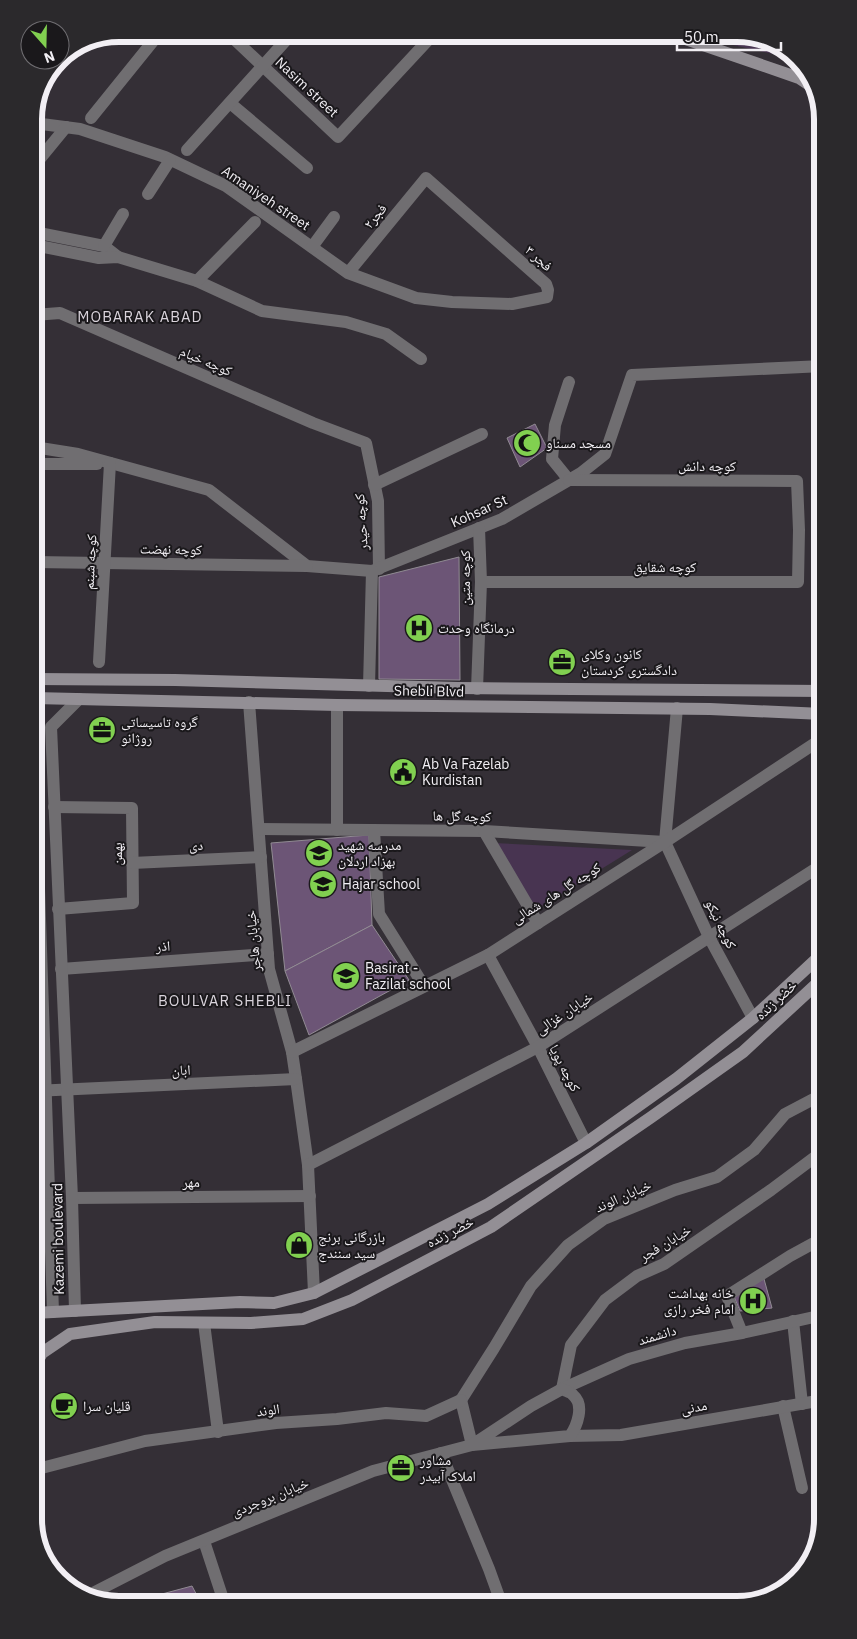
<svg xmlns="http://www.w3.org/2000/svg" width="857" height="1639" font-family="'IBM Plex Sans','Noto Naskh Arabic',sans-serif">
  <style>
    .green { fill: #483451 }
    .building { fill: #6c5576; stroke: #918b93 }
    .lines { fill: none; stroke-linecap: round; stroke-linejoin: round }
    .street { stroke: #706e71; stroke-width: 12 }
    .secondary { stroke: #938f95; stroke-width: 12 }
    .labels { text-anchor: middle; stroke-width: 4; stroke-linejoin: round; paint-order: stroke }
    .street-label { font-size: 14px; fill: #f2eff4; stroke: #1a181b }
    .poi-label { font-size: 14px; fill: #f2eff4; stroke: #1a181b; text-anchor: start }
    .neighbourhood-label { font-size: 15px; letter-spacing: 1px; fill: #d9d3db; stroke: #1a181b }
    .rim { fill: none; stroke: #f2eff4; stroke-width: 6 }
  </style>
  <rect width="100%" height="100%" fill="#342f36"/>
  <g class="green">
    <polygon points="707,34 743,34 785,48 799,66 782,56 733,45"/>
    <polygon points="494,843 632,850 532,912"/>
  </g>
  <g class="building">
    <polygon points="535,424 547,448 520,467 507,438"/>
    <polygon points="459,557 460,680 379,679 379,577"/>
    <polygon points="369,835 372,925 285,971 271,843"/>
    <polygon points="372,925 409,980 309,1035 285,971"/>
    <polygon points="764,1279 772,1308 740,1311 733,1294"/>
    <polygon points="192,1586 202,1605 161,1605 162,1594"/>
  </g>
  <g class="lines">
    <g class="street">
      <polyline points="234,39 338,137 431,37"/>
      <polyline points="230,103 307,168"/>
      <polyline points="91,118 154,40"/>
      <polyline points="34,123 80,129 165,157 226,186 348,273 416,298 452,302 512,304 547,297 548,290 546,284 426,178 348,273"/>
      <polyline points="187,150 288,38"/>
      <polyline points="34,166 66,127"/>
      <polyline points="148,194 170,160"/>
      <polyline points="34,232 104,246 118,257"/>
      <polyline points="34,245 99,258 118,257 197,281 262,311 346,322 386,334 421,359"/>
      <polyline points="104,246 123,214"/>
      <polyline points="312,247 334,217"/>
      <polyline points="197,281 255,222"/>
      <polyline points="34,315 60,313 313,423 366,443 378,501 379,569"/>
      <polyline points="34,447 78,454 209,490 307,566 372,571 502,519 581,473 605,454 632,375 823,366"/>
      <polyline points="34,464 97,464"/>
      <polyline points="569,480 552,459 555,425 569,382"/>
      <polyline points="374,485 482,434"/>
      <polyline points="34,562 307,566"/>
      <polyline points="481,582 798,582 799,530 797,481 569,480"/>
      <polyline points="99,662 110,463"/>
      <polyline points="369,686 372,571"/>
      <polyline points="477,689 481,582 479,528"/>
      <polyline points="249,702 269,969 292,1052 296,1079 308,1165 314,1293"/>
      <polyline points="34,737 53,1312"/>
      <polyline points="54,807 132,808 133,903 58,909"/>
      <polyline points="259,829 484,831 665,842"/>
      <polyline points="337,830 337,705"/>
      <polyline points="374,830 379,914 424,986"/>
      <polyline points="484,831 538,923"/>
      <polyline points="665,842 709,937 753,1018"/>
      <polyline points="665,842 677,708"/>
      <polyline points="132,863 261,857"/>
      <polyline points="488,955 538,1047 586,1143"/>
      <polyline points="61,969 268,954"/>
      <polyline points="292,1052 488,955 665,842 823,738"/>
      <polyline points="34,1091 296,1079"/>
      <polyline points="308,1165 538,1047 823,864"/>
      <polyline points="72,1198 310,1196"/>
      <polyline points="34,1205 49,1204"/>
      <polyline points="75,1311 72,1198 51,727 79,699"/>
      <polyline points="793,1321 802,1404"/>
      <polyline points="204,1323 218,1432"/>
      <polyline points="742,1333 727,1296 790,1256 823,1238"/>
      <polyline points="562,1389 571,1345 605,1300 637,1276 664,1264 771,1190 823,1151"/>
      <polyline points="562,1389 629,1359 685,1343 742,1333 823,1315"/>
      <polyline points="461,1400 494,1348 531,1286 568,1245 604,1219 675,1190 717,1177 754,1150 785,1114 823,1094"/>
      <polyline points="461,1400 472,1445"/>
      <polyline points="783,1406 802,1488"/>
      <polyline points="570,1436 621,1435 823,1400"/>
      <polyline points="441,1453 489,1569 502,1605"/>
      <polyline points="34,1470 145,1441 276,1423 337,1419 386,1413 426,1416 461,1400"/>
      <polyline points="204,1541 225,1605"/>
      <path d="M87,1596L165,1556L373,1471L472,1445L570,1436C577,1426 585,1405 573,1395C571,1392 565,1391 562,1389L531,1406L472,1445"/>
    </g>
    <g class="secondary">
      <polyline points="674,35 799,78 817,90"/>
      <polyline points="34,679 175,680 458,688 823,691"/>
      <polyline points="34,698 337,705 710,709 823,714"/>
      <polyline points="34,1313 240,1302 274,1303 314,1293 488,1204 586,1143 676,1079 753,1018 823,953"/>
      <polyline points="34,1367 42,1353 70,1334 155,1322 251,1323 303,1319 352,1300 491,1227 650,1118 743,1052 823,978"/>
    </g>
  </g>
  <defs>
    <g id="mosque-disc" transform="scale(1.4375)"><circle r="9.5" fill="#81d050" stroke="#1a181b"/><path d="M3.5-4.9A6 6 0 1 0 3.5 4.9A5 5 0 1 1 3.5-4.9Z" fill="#111"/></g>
    <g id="hospital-disc" transform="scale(1.4375)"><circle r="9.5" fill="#81d050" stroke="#1a181b"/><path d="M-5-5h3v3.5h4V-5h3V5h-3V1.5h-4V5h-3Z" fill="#111"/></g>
    <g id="office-disc" transform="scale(1.4375)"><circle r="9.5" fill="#81d050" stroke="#1a181b"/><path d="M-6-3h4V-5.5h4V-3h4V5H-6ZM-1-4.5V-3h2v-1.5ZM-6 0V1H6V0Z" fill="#111"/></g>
    <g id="civic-disc" transform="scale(1.4375)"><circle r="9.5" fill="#81d050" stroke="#1a181b"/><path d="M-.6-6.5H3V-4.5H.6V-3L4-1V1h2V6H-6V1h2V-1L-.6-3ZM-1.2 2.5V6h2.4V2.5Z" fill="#111"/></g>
    <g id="school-disc" transform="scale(1.4375)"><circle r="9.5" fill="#81d050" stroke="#1a181b"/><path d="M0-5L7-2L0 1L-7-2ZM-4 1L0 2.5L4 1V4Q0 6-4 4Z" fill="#111"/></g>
    <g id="shop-disc" transform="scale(1.4375)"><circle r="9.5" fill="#81d050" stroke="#1a181b"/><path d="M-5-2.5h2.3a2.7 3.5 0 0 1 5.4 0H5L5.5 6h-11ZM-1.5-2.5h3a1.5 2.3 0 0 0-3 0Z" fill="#111"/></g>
    <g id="cafe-disc" transform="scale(1.4375)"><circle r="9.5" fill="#81d050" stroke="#1a181b"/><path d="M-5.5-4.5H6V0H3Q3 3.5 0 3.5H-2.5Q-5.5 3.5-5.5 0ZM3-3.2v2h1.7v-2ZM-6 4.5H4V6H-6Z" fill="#111"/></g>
  </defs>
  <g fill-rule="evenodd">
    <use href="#mosque-disc" x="527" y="443"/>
    <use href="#hospital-disc" x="419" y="628"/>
    <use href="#office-disc" x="562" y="662"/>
    <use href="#office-disc" x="102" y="730"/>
    <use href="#civic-disc" x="403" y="772"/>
    <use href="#school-disc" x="319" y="853"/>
    <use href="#school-disc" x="323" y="884"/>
    <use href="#school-disc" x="346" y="976"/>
    <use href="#shop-disc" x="299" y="1245"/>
    <use href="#hospital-disc" x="753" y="1301"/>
    <use href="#cafe-disc" x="64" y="1406"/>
    <use href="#office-disc" x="401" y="1468"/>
  </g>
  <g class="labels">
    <g class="street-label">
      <text transform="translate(307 87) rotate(43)" y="5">Nasim street</text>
      <text transform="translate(266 198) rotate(34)" y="5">Amaniyeh street</text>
      <text transform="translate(375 216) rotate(-51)" y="5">فجر۲</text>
      <text transform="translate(539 258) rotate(42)" y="5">فجر ۳</text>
      <text transform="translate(206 361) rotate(23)" y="5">کوچه خیام</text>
      <text x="707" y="471">کوچه دانش</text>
      <text transform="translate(479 511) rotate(-24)" y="5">Kohsar St</text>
      <text transform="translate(361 522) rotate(-94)" y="5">کوچه حیدر</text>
      <text transform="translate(171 549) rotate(1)" y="5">کوچه نهضت</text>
      <text transform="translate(90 562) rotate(-87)" y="5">کوچه شبنم</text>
      <text x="665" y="572">کوچه شقایق</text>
      <text transform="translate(465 578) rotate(-90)" y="5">کوچه متین</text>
      <text transform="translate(429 691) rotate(1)" y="5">Shebli Blvd</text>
      <text transform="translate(462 816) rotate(1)" y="5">کوچه گل ها</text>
      <text transform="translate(196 845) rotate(-2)" y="5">دی</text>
      <text transform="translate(117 854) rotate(-90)" y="5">بهمن</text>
      <text transform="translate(556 893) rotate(-32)" y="5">کوچه گل های شمالی</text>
      <text transform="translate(721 924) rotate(64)" y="5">کوچه نیکو</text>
      <text transform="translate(253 941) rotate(-95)" y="5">خیابان هاجر</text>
      <text transform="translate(163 946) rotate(-4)" y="5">اذر</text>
      <text transform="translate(776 1000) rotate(-43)" y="5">خضر زنده</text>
      <text transform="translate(564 1013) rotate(-33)" y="5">خیابان غزالی</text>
      <text transform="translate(565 1068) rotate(63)" y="5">کوچه پویا</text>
      <text transform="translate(181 1070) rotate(-3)" y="5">ابان</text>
      <text transform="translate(191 1182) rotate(-1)" y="5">مهر</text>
      <text transform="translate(623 1196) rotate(-24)" y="5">خیابان الوند</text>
      <text transform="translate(450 1232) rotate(-27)" y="5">خضر زنده</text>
      <text transform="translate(58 1239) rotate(-91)" y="5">Kazemi boulevard</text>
      <text transform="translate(665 1243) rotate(-31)" y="5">خیابان فجر</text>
      <text transform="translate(657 1335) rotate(-16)" y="5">دانشمند</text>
      <text transform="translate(694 1407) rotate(-10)" y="5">مدنی</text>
      <text transform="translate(268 1410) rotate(-8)" y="5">الوند</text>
      <text transform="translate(270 1497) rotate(-22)" y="5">خیابان بروجردی</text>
    </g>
    <g class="poi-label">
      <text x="546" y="448">مسجد مسناو</text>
      <text x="438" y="633">درمانگاه وحدت</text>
      <text x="581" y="659">کانون وکلای<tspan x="581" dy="16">دادگستری کردستان</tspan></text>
      <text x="121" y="727">گروه تاسیساتی<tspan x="121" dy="16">روژانو</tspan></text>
      <text x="422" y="769">Ab Va Fazelab<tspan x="422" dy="16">Kurdistan</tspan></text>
      <text x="338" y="850">مدرسه شهید<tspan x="338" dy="16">بهزاد اردلان</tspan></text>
      <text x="342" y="889">Hajar school</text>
      <text x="365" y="973">Basirat -<tspan x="365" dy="16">Fazilat school</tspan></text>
      <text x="318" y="1242">بازرگانی برنج<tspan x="318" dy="16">سید سنندج</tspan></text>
      <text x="734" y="1298" text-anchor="end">خانه بهداشت<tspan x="734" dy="16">امام فخر رازی</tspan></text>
      <text x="83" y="1411">قلیان سرا</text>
      <text x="420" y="1465">مشاور<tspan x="420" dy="16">املاک آبیدر</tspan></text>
    </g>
    <g class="neighbourhood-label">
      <text x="140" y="322">MOBARAK ABAD</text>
      <text x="225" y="1006">BOULVAR SHEBLI</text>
    </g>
  </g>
  <path d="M0 0H857V1639H0ZM119 42H737A77 77 0 0 1 814 119V1519A77 77 0 0 1 737 1596H119A77 77 0 0 1 42 1519V119A77 77 0 0 1 119 42Z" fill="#2b292c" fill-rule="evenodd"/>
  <path class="rim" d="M119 42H737A77 77 0 0 1 814 119V1519A77 77 0 0 1 737 1596H119A77 77 0 0 1 42 1519V119A77 77 0 0 1 119 42Z"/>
  <g transform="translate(45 45) rotate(160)"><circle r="24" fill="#1a181b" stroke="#706e72"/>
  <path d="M0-4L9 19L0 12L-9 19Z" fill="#81d050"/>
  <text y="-8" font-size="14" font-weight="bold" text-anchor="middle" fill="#f2eff4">N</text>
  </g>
  <path d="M677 42v8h104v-8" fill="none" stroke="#f2eff4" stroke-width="2.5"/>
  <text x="684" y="42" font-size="15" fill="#f2eff4" stroke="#1a181b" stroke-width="4" paint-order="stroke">50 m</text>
</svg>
